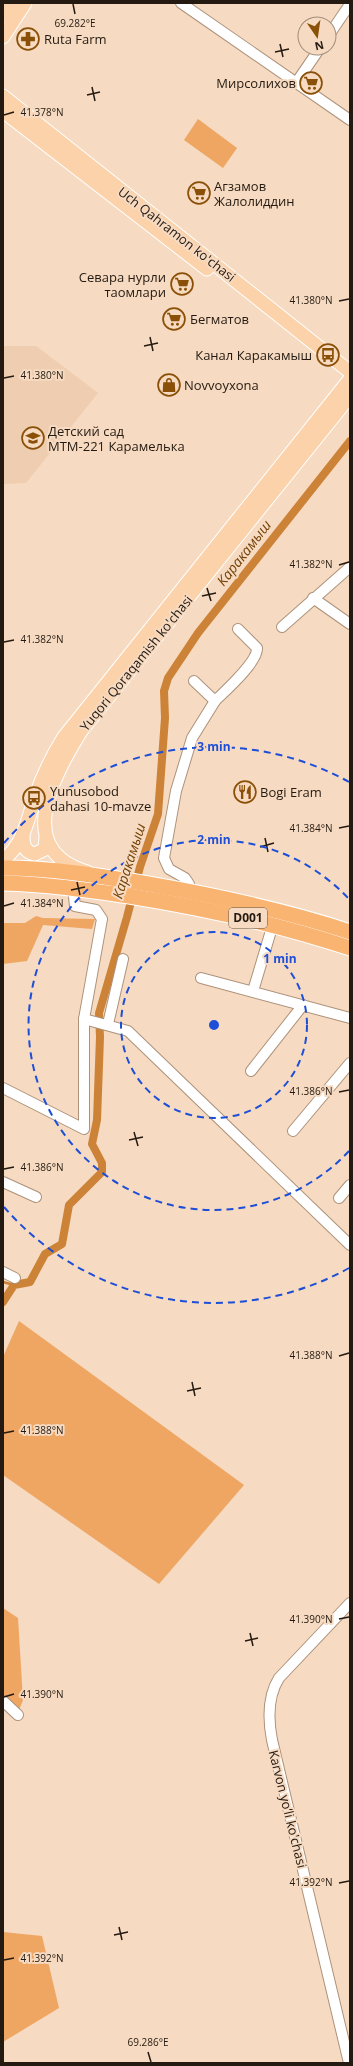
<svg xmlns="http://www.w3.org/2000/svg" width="353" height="2066" font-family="'Open Sans',sans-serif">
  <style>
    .built { fill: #efcdb0 }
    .green { fill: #eea662 }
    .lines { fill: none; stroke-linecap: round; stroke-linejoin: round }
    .stream { stroke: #cc8338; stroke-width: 2.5 }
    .canal { stroke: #cc8338; stroke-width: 8 }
    .minor-casing { stroke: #ad927b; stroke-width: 12 }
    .major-casing { stroke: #fff; stroke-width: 15 }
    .highway-casing { stroke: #fff; stroke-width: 17 }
    .minor { stroke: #fff; stroke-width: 10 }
    .major { stroke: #fcd2aa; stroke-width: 13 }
    .highway { stroke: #fab472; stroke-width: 15 }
    .ticks { fill: none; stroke: #241a11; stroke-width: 1.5 }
    .ring { fill: none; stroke: #1d4ed8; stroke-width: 2; stroke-dasharray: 7 5 }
    .labels { text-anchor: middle; stroke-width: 4; stroke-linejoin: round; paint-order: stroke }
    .shield { fill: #f6dac1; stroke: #635446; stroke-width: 1 }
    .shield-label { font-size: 12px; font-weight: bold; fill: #241a11 }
    .poi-label { font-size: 13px; fill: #241a11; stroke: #f6dac1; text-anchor: start }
    .street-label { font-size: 13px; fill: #241a11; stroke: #f6dac1 }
    .water-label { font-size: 14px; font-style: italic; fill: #724106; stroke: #f6dac1 }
    .ticks-label { font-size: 10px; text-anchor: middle; fill: #241a11; stroke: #f6dac1; stroke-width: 4; stroke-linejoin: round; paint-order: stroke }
    .centre { fill: #1d4ed8; stroke: #f6dac1; stroke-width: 2 }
    .ring-label { font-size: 12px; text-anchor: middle; font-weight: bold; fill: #1d4ed8; stroke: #f6dac1; stroke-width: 4; stroke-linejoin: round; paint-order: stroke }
  </style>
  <rect width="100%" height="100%" fill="#f6dac1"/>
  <polygon class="built" points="3,346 36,346 98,393 26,483 3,484"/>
  <g class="green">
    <polygon points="198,119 237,148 223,168 184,140"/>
    <polygon points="36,916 43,918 95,919 92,929 43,925 27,961 3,964 3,923 25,923"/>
    <polygon points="19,1321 244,1485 159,1584 3,1475 3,1357"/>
    <polygon points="3,1608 18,1618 23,1700 19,1710 3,1695"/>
    <polygon points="3,1932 42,1936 59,2008 3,2042"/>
  </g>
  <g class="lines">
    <polyline class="stream" points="3,1282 14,1285"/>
    <polyline class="canal" points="3,1302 14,1285 30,1282 45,1254 62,1244 69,1205 102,1172 102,1163 92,1144 97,1120 100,1037 99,1013 127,917 140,867 158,814 165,718 164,691 168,678 198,633 350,441"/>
    <g class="minor-casing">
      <g id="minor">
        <polyline points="181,3 350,120"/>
        <polyline points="329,35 350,4"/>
        <polyline points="296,83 320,48"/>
        <polyline points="313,598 350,624"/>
        <polyline points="282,627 350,567"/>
        <path d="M194,681L215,701C225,691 258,662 257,648L238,629"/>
        <polyline points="189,891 189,884 185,878 169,869 164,858 176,791 192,738 215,701"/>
        <polyline points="201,978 350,1018"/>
        <polyline points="253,991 273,924"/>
        <polyline points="84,1019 128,1031 350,1245"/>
        <polyline points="108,1024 123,959"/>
        <polyline points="251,1071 303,1005"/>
        <polyline points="3,1088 84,1129 84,1019 102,919 96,910 75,906 73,888"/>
        <polyline points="293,1131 350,1063"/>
        <polyline points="3,1182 36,1197"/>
        <polyline points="339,1198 350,1185"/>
        <polyline points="3,1272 15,1278"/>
        <polyline points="3,1701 18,1715"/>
        <path d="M349,2063L272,1740C268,1719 267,1697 279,1678L350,1603"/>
      </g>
    </g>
    <g class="major-casing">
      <g id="major">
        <polyline points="3,16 12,3"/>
        <polyline points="3,37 25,3"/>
        <polyline points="3,96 350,372"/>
        <polyline points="3,111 207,269"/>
        <path d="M23,834C23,845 24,852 35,854L45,849L46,837"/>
        <path d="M3,860C24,844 27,821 35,798C42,777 52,756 64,737L350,379"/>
        <path d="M87,872C12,850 54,774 81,731L350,396"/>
      </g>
    </g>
    <g class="highway-casing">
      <g id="highway">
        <path d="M3,868C52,868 100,876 148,884C217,896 284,910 350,932"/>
        <path d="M3,883C45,884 87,890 129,896C204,908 278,924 350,948"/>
      </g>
    </g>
    <use href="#minor" class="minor"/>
    <use href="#major" class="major"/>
    <use href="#highway" class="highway"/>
  </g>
  <path class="ticks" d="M73,4L75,14M280,44L283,57M275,52L289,49M92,87L95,101M87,95L100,92M4,115L14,112M339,301L349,299M150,337L153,351M144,346L158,343M4,378L14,376M339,565L349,562M207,588L211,601M202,596L216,593M4,642L14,640M339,828L349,826M265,838L268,852M260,847L274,843M77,882L80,895M71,890L85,887M4,906L14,903M339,1092L349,1090M134,1132L138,1146M129,1140L143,1137M4,1169L14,1167M339,1356L349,1353M192,1382L195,1396M187,1391L201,1388M4,1433L14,1431M339,1619L349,1617M250,1633L253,1646M245,1641L258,1638M4,1697L14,1694M339,1883L349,1881M119,1927L122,1940M114,1935L128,1932M4,1960L14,1958M148,2052L151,2062"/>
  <g class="ring">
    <circle cx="214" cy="1025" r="93"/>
    <path d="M349 1151A185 185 0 1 1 349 899"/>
    <path d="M349 1268A278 278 0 0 1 4 1207M4 843A278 278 0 0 1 349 782"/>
  </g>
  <defs>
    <g id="pharmacy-ring" transform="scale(1.15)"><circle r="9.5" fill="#f6dac1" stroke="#8a5008" stroke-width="1.5"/><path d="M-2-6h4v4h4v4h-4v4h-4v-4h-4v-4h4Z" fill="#8a5008"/></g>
    <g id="supermarket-ring" transform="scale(1.15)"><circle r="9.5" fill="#f6dac1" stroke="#8a5008" stroke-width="1.5"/><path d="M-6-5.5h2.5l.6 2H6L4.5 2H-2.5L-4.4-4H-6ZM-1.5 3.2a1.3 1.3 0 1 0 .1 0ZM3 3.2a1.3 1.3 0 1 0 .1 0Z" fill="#8a5008"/></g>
    <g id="bus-ring" transform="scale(1.15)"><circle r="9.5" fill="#f6dac1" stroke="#8a5008" stroke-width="1.5"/><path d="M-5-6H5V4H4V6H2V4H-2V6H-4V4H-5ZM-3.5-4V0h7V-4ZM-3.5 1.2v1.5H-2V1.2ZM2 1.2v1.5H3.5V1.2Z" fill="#8a5008"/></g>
    <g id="shop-ring" transform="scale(1.15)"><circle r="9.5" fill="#f6dac1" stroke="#8a5008" stroke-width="1.5"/><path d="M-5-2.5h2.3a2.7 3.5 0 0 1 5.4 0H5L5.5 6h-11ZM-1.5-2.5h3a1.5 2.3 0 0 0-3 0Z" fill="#8a5008"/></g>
    <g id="school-ring" transform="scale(1.15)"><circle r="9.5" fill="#f6dac1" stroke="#8a5008" stroke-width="1.5"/><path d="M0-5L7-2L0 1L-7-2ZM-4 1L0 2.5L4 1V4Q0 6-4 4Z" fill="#8a5008"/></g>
    <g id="restaurant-ring" transform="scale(1.15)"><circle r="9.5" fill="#f6dac1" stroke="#8a5008" stroke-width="1.5"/><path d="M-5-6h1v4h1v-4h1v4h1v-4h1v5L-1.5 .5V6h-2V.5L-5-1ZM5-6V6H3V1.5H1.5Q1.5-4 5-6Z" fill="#8a5008"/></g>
  </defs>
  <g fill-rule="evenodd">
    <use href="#pharmacy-ring" x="28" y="39"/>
    <use href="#supermarket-ring" x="311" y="83"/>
    <use href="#supermarket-ring" x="199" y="193"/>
    <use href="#supermarket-ring" x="182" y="284"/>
    <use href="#supermarket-ring" x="174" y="319"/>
    <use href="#bus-ring" x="328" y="355"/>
    <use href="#shop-ring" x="169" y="385"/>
    <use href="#school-ring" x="33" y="438"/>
    <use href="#restaurant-ring" x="245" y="792"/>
    <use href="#bus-ring" x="34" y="798"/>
  </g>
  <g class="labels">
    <rect class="shield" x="229" y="908" width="38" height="20" rx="3"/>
    <g class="shield-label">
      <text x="248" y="922">D001</text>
    </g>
    <g class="poi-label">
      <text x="44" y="44">Ruta Farm</text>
      <text x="296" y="88" text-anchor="end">Мирсолихов</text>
      <text x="214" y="191">Агзамов<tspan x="214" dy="15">Жалолиддин</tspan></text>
      <text x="166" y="282" text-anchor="end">Севара нурли<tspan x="166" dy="15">таомлари</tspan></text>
      <text x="190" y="324">Бегматов</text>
      <text x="312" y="360" text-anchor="end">Канал Каракамыш</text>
      <text x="184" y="390">Novvoyxona</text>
      <text x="48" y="436">Детский сад<tspan x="48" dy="15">МТМ-221 Карамелька</tspan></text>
      <text x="50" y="796">Yunusobod<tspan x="50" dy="15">dahasi 10-mavze</tspan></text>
      <text x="260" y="797">Bogi Eram</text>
    </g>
    <g class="street-label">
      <text transform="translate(177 234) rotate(38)" y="5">Uch Qahramon ko'chasi</text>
      <text transform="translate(136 663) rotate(-51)" y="5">Yuqori Qoraqamish ko'chasi</text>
      <text transform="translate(288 1809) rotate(76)" y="5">Karvon yo‘li ko'chasi</text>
    </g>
    <g class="water-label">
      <text transform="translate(244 553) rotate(-52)" y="5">Каракамыш</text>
      <text transform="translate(129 861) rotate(-72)" y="5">Каракамыш</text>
    </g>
  </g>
  <g class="ticks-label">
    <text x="75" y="27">69.282°E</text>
    <text x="42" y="116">41.378°N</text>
    <text x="311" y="304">41.380°N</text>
    <text x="42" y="379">41.380°N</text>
    <text x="311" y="568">41.382°N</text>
    <text x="42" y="643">41.382°N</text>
    <text x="311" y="832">41.384°N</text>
    <text x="42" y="907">41.384°N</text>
    <text x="311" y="1095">41.386°N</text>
    <text x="42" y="1171">41.386°N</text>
    <text x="311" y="1359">41.388°N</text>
    <text x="42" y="1434">41.388°N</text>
    <text x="311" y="1623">41.390°N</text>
    <text x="42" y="1698">41.390°N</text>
    <text x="311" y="1886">41.392°N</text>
    <text x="42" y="1962">41.392°N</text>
    <text x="148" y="2046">69.286°E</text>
  </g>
  <circle cx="214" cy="1025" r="6" class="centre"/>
  <g class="ring-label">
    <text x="214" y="751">3 min</text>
    <text x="214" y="844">2 min</text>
    <text x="280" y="963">1 min</text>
  </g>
  <rect width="353" height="2066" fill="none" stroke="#241a11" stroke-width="8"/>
  <g transform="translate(317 36) rotate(167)"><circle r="19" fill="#f6dac1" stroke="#a28d7b"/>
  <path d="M0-3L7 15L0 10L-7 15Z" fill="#8a5008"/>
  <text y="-6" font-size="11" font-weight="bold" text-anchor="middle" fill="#241a11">N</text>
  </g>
</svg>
